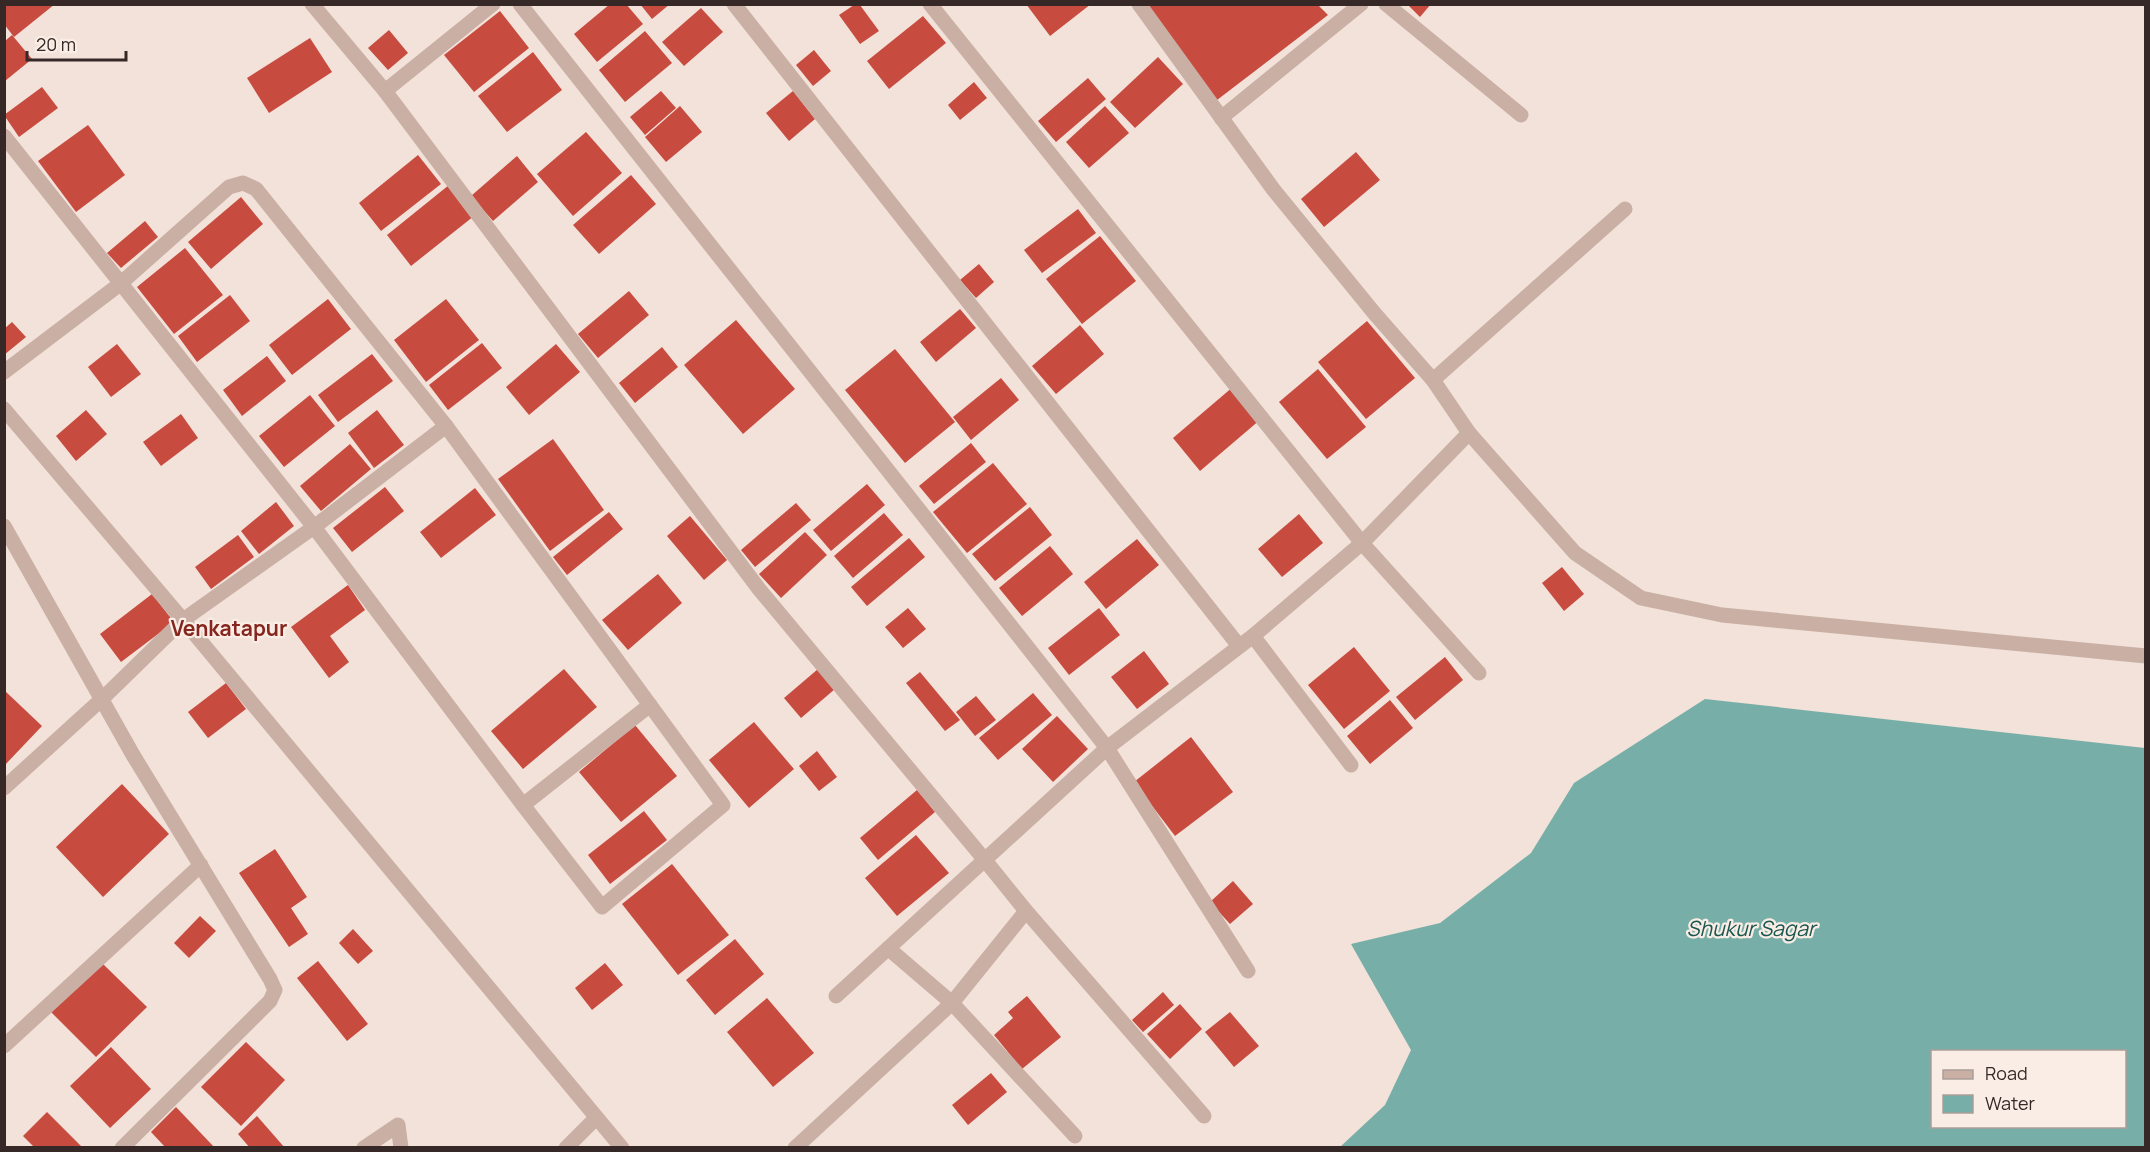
<svg xmlns="http://www.w3.org/2000/svg" width="2150" height="1152" font-family="Manrope,sans-serif">
  <style>
    .water { fill: #77afa8; fill-rule: evenodd }
    .building { fill: #c84b40 }
    .lines { fill: none; stroke-linecap: round; stroke-linejoin: round }
    .minor { stroke: #caafa5; stroke-width: 15 }
    .labels { text-anchor: middle; stroke-width: 4.5; stroke-linejoin: round; paint-order: stroke }
    .neighbourhood-label { font-size: 21px; font-weight: bold; fill: #86251e; stroke: #f9ede5 }
    .water-label { font-size: 21px; font-style: italic; fill: #1b5751; stroke: #f9ede5 }
  </style>
  <rect width="100%" height="100%" fill="#f2e2d9"/>
  <path class="water" d="M1705,699L2145,748V1147H1340L1385,1105L1411,1050L1351,944L1440,923L1531,853L1574,783ZM1932,1052H2124V1126H1932Z"/>
  <g class="building">
    <polygon points="4,4 55,4 14,37 4,24"/>
    <polygon points="610,4 626,4 643,24 597,62 574,34"/>
    <polygon points="640,4 670,4 652,19"/>
    <polygon points="1026,4 1091,4 1050,36"/>
    <polygon points="1153,4 1317,4 1328,15 1217,100 1146,9"/>
    <polygon points="1407,4 1431,4 1420,17"/>
    <polygon points="854,5 860,5 879,31 860,44 839,15"/>
    <polygon points="701,8 723,32 684,66 662,42"/>
    <polygon points="500,11 529,48 474,92 444,55"/>
    <polygon points="923,16 946,43 889,89 867,61"/>
    <polygon points="389,30 408,53 388,70 368,48"/>
    <polygon points="645,31 672,63 625,102 599,70"/>
    <polygon points="12,35 32,59 5,81 5,41"/>
    <polygon points="310,38 332,72 269,113 247,78"/>
    <polygon points="814,50 831,71 813,86 796,65"/>
    <polygon points="533,52 562,90 507,132 478,96"/>
    <polygon points="1158,57 1183,84 1135,128 1110,102"/>
    <polygon points="1088,78 1106,99 1056,142 1038,121"/>
    <polygon points="974,82 987,98 960,120 948,105"/>
    <polygon points="42,87 58,108 19,137 4,115"/>
    <polygon points="661,91 676,108 645,135 630,117"/>
    <polygon points="793,91 815,119 789,141 766,113"/>
    <polygon points="680,106 702,132 666,162 645,137"/>
    <polygon points="1105,106 1129,133 1089,168 1066,142"/>
    <polygon points="88,125 125,175 76,212 38,161"/>
    <polygon points="586,132 622,173 573,216 537,174"/>
    <polygon points="1356,152 1380,180 1324,227 1301,199"/>
    <polygon points="418,155 441,184 381,231 359,203"/>
    <polygon points="517,156 538,182 493,221 471,196"/>
    <polygon points="631,175 656,204 599,254 573,225"/>
    <polygon points="449,185 474,216 411,266 387,235"/>
    <polygon points="241,197 263,224 211,269 188,242"/>
    <polygon points="1078,209 1096,233 1042,273 1024,250"/>
    <polygon points="145,221 158,237 121,268 107,253"/>
    <polygon points="1100,236 1136,281 1082,324 1046,279"/>
    <polygon points="185,248 223,295 174,334 137,287"/>
    <polygon points="979,264 994,282 976,298 960,280"/>
    <polygon points="629,291 649,315 598,358 578,334"/>
    <polygon points="230,295 250,321 197,362 178,336"/>
    <polygon points="328,299 351,329 292,375 269,345"/>
    <polygon points="446,299 479,340 426,382 394,340"/>
    <polygon points="960,309 976,328 936,362 920,342"/>
    <polygon points="736,320 795,389 743,434 684,365"/>
    <polygon points="1367,321 1415,378 1366,419 1318,362"/>
    <polygon points="12,322 26,337 4,355 4,329"/>
    <polygon points="1080,325 1104,354 1056,394 1032,366"/>
    <polygon points="482,343 502,368 448,410 429,385"/>
    <polygon points="117,344 141,374 111,397 88,367"/>
    <polygon points="556,344 580,372 529,415 506,387"/>
    <polygon points="662,347 678,367 635,403 619,383"/>
    <polygon points="895,349 955,422 905,463 845,390"/>
    <polygon points="372,354 393,381 338,422 318,395"/>
    <polygon points="267,356 286,381 242,416 223,390"/>
    <polygon points="1318,369 1366,427 1327,459 1279,402"/>
    <polygon points="1001,378 1019,400 971,440 953,417"/>
    <polygon points="1234,386 1261,419 1200,471 1173,438"/>
    <polygon points="310,395 335,426 284,467 259,436"/>
    <polygon points="86,410 107,434 76,461 56,436"/>
    <polygon points="377,410 404,445 374,468 348,433"/>
    <polygon points="181,414 198,438 161,466 143,442"/>
    <polygon points="553,439 604,510 550,551 498,479"/>
    <polygon points="971,443 986,462 934,504 919,486"/>
    <polygon points="350,444 371,469 321,511 300,486"/>
    <polygon points="993,463 1027,504 967,553 933,512"/>
    <polygon points="867,484 885,505 831,551 813,530"/>
    <polygon points="385,487 404,511 352,552 333,528"/>
    <polygon points="475,488 496,515 441,558 420,532"/>
    <polygon points="276,502 294,526 259,554 241,531"/>
    <polygon points="796,503 811,520 755,567 741,550"/>
    <polygon points="1030,507 1052,535 995,581 972,554"/>
    <polygon points="609,512 623,529 567,575 553,557"/>
    <polygon points="884,513 903,535 853,578 834,556"/>
    <polygon points="1299,514 1323,543 1282,577 1258,549"/>
    <polygon points="690,516 727,560 704,580 667,536"/>
    <polygon points="805,532 827,555 781,598 759,574"/>
    <polygon points="238,535 254,557 211,589 195,567"/>
    <polygon points="909,538 925,557 867,606 851,587"/>
    <polygon points="1137,539 1159,565 1106,609 1084,582"/>
    <polygon points="1050,546 1073,574 1022,616 999,588"/>
    <polygon points="1562,567 1584,594 1564,611 1542,583"/>
    <polygon points="658,574 682,603 628,650 602,620"/>
    <polygon points="348,585 365,610 330,636 349,662 329,678 291,627"/>
    <polygon points="152,594 174,622 121,662 100,634"/>
    <polygon points="908,608 926,629 903,648 885,627"/>
    <polygon points="1099,608 1120,635 1069,675 1048,648"/>
    <polygon points="1354,647 1390,691 1344,729 1308,685"/>
    <polygon points="1144,651 1169,684 1137,709 1111,677"/>
    <polygon points="1445,657 1463,680 1415,720 1396,697"/>
    <polygon points="564,669 597,707 523,769 491,731"/>
    <polygon points="818,669 835,689 801,718 784,698"/>
    <polygon points="920,672 960,720 945,731 906,683"/>
    <polygon points="226,683 246,709 208,738 188,712"/>
    <polygon points="4,690 42,726 4,766"/>
    <polygon points="1033,693 1052,715 998,760 979,738"/>
    <polygon points="976,696 996,720 975,736 956,712"/>
    <polygon points="1390,700 1413,728 1370,764 1347,736"/>
    <polygon points="1057,716 1088,749 1053,782 1022,749"/>
    <polygon points="754,722 794,769 749,808 709,760"/>
    <polygon points="635,725 677,776 621,822 579,772"/>
    <polygon points="1191,737 1233,792 1175,836 1134,782"/>
    <polygon points="817,751 837,777 819,791 799,766"/>
    <polygon points="122,784 169,834 103,897 56,847"/>
    <polygon points="917,790 935,812 878,860 860,838"/>
    <polygon points="644,811 667,840 610,884 588,855"/>
    <polygon points="916,835 949,873 897,916 865,878"/>
    <polygon points="275,849 307,897 291,908 308,934 289,947 239,873"/>
    <polygon points="672,864 729,935 678,975 622,904"/>
    <polygon points="1233,881 1253,904 1230,924 1210,902"/>
    <polygon points="200,916 216,931 189,958 174,943"/>
    <polygon points="353,929 373,951 358,964 339,943"/>
    <polygon points="735,939 764,974 715,1015 686,980"/>
    <polygon points="318,961 368,1024 347,1041 297,978"/>
    <polygon points="102,963 147,1007 96,1057 51,1012"/>
    <polygon points="605,963 623,985 592,1010 575,988"/>
    <polygon points="1163,992 1174,1005 1143,1032 1132,1020"/>
    <polygon points="1027,996 1061,1037 1022,1069 994,1035 1013,1018 1008,1012"/>
    <polygon points="767,998 814,1053 773,1087 727,1032"/>
    <polygon points="1180,1004 1202,1029 1170,1059 1147,1034"/>
    <polygon points="1230,1012 1259,1046 1234,1067 1205,1032"/>
    <polygon points="246,1042 285,1080 241,1126 201,1087"/>
    <polygon points="111,1047 151,1089 110,1128 70,1086"/>
    <polygon points="991,1073 1007,1092 968,1125 952,1105"/>
    <polygon points="176,1107 215,1148 166,1148 151,1132"/>
    <polygon points="47,1112 83,1148 35,1148 23,1136"/>
    <polygon points="257,1116 285,1148 250,1148 238,1134"/>
  </g>
  <g class="lines">
    <g class="minor">
      <polyline points="312,4 385,91 759,589 984,859 1026,911 1204,1116"/>
      <polyline points="520,4 1107,748 1248,971"/>
      <polyline points="734,4 1239,646"/>
      <polyline points="930,4 1362,543 1479,673"/>
      <polyline points="1139,4 1273,189 1375,314 1433,380 1469,433 1575,553 1641,598 1722,615 2146,656"/>
      <polyline points="1386,4 1521,115"/>
      <polyline points="385,91 493,4"/>
      <polyline points="1221,118 1361,4"/>
      <polyline points="4,136 314,527 523,805 602,907 723,805 446,426 314,527 183,620 103,698 4,788"/>
      <polyline points="4,372 120,284 229,187 243,183 256,189 446,426"/>
      <polyline points="1433,380 1625,209"/>
      <polyline points="4,409 183,620 622,1148"/>
      <polyline points="4,526 133,755 270,979 275,990 270,1001 122,1148"/>
      <polyline points="1253,636 1351,765"/>
      <polyline points="523,805 650,705"/>
      <polyline points="889,949 952,1003 1075,1136"/>
      <polyline points="836,996 1107,748 1253,636 1362,543 1469,433"/>
      <polyline points="4,1046 201,865"/>
      <polyline points="364,1148 398,1125 401,1148"/>
      <polyline points="566,1148 596,1118"/>
      <polyline points="795,1148 952,1003 1026,911"/>
    </g>
  </g>
  <g class="labels">
    <g class="neighbourhood-label">
      <text x="229" y="636">Venkatapur</text>
    </g>
    <g class="water-label">
      <text x="1751" y="936">Shukur Sagar</text>
    </g>
  </g>
  <rect width="2150" height="1152" fill="none" stroke="#352826" stroke-width="12"/>
  <rect x="1931" y="1050" width="195" height="78" fill="#f9ede5" stroke="#ab9e99" stroke-width="1.5"/>
  <rect x="1943" y="1070" width="30" height="9" fill="#caafa5" stroke="#ab9e99" stroke-width="1.5"/>
  <text x="1985" y="1080" font-size="18" fill="#352826">Road</text>
  <rect x="1943" y="1095" width="30" height="18" fill="#77afa8" stroke="#ab9e99" stroke-width="1.5"/>
  <text x="1985" y="1110" font-size="18" fill="#352826">Water</text>
  <path d="M27 51v9h99v-9" fill="none" stroke="#352826" stroke-width="3"/>
  <text x="36" y="51" font-size="18" fill="#352826" stroke="#f9ede5" stroke-width="4.5" paint-order="stroke">20 m</text>
</svg>
